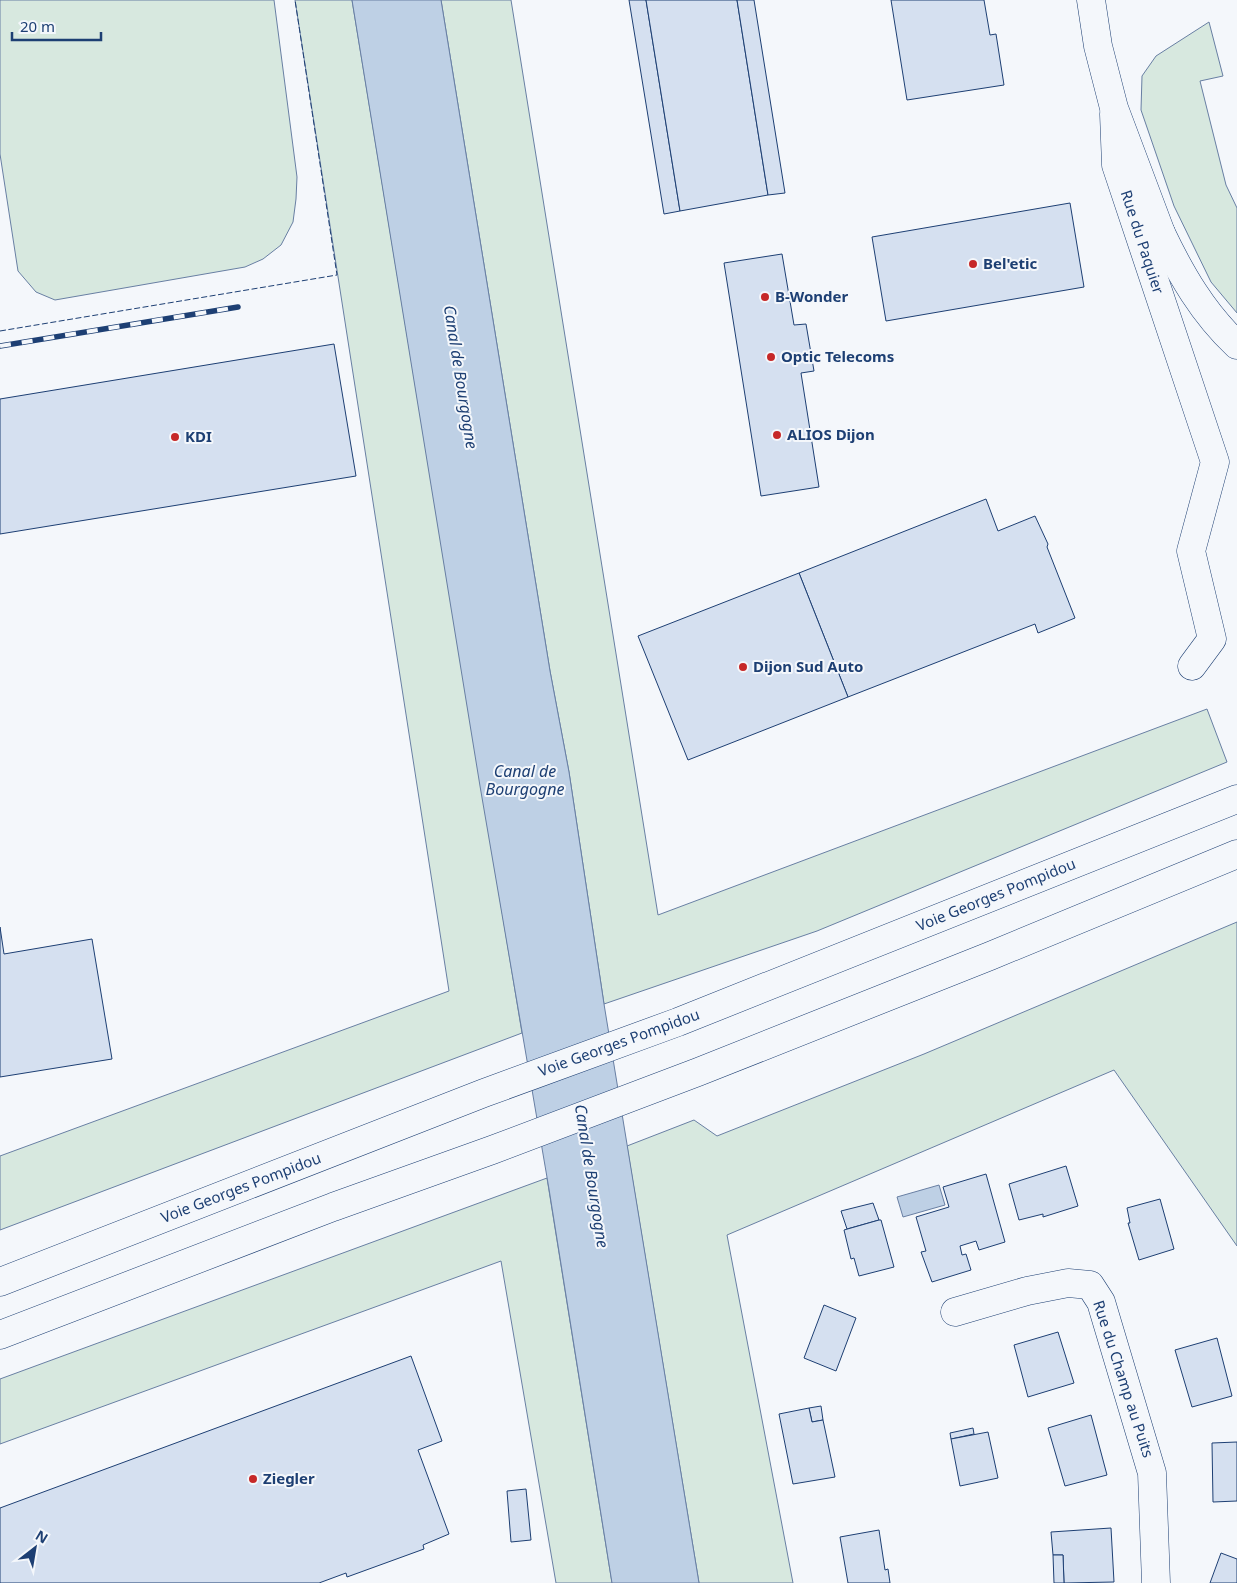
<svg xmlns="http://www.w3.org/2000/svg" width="1237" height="1583" font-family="'Noto Sans',sans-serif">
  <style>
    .green { fill: #d7e8df; stroke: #687fa3 }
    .water { fill: #bed0e5; stroke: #687fa3 }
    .building { fill: #d5e0f0; stroke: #1d3f73 }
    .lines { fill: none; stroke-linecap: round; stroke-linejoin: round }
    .minor-casing { stroke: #1d3f73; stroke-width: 29 }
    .major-casing { stroke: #1d3f73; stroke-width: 29 }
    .highway-casing { stroke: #1d3f73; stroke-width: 29 }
    .minor { stroke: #f4f7fb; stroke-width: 28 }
    .major { stroke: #f4f7fb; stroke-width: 28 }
    .highway { stroke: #f4f7fb; stroke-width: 28 }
    .rail-casing { stroke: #1d3f73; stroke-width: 5.5 }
    .rail { stroke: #f4f7fb; stroke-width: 4; stroke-dasharray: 11; stroke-linecap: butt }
    .fence { stroke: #1d3f73; stroke-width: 1; stroke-dasharray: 6 2.5; stroke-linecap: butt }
    .poi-dot { fill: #c62828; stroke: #f4f7fb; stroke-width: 2 }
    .labels { text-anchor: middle; stroke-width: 4; stroke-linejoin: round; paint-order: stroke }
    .street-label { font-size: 15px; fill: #1d3f73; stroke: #f4f7fb }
    .poi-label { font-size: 15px; font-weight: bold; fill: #1d3f73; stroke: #f4f7fb; text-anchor: start }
    .water-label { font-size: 16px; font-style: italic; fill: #1d3f73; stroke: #f4f7fb }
  </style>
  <rect width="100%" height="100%" fill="#f4f7fb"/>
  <g class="green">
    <polygon points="0,0 274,0 297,177 296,199 293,222 281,245 263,259 245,267 55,300 36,292 18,271 0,154"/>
    <polygon points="295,0 352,0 522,1033 0,1230 0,1156 449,991"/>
    <polygon points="441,0 511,0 658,915 1207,709 1227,762 817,931 604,1004 569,772 550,671"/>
    <polygon points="1209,22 1223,76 1200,81 1226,185 1237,208 1237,313 1211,282 1174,206 1141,110 1142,76 1156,56"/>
    <polygon points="1237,922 1237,1246 1114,1070 727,1235 793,1583 699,1583 627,1146 694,1120 717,1136 924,1054"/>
    <polygon points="547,1178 612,1583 556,1583 501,1261 0,1444 0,1379"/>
  </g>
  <g class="water">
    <polygon points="352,0 441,0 550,671 569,772 604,1004 699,1583 612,1583 549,1189 480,786"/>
    <polygon points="939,1185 945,1205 903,1217 897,1197"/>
  </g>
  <g class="building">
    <polygon points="629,0 646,0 680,211 664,214"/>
    <polygon points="646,0 737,0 768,195 680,211"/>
    <polygon points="737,0 754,0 785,193 768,195"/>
    <polygon points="891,0 984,0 990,35 996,34 1004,85 907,100"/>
    <polygon points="1070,203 1084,287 886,321 872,237"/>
    <polygon points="782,254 794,325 806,324 814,371 801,373 819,487 761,496 724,263"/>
    <polygon points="334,344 356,476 0,534 0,399"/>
    <polygon points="986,499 998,531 1035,516 1048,544 1047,547 1075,618 1038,633 1035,624 848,697 799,573"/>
    <polygon points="799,573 848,697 688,760 638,636"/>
    <polygon points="0,927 4,954 92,939 112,1059 0,1077"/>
    <polygon points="1066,1166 1078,1206 1043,1217 1043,1214 1019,1220 1009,1184"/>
    <polygon points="986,1174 1005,1242 979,1250 976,1241 960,1246 962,1255 966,1254 971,1270 932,1282 921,1252 926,1251 916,1217 949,1207 943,1187"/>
    <polygon points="1160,1199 1174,1249 1139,1260 1128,1223 1130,1223 1127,1208"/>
    <polygon points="873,1203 879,1220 847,1229 841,1211"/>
    <polygon points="879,1220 881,1220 894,1267 859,1276 854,1258 851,1259 844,1230"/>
    <polygon points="824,1305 856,1318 836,1371 804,1358"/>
    <polygon points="1058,1332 1074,1383 1028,1397 1014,1345"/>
    <polygon points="1217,1338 1232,1396 1192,1407 1175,1350"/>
    <polygon points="411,1356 442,1441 418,1450 449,1534 423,1545 424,1549 347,1577 346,1573 319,1583 0,1583 0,1508"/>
    <polygon points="821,1406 823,1420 812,1422 809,1408"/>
    <polygon points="809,1408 812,1422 823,1420 835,1477 793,1484 779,1414"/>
    <polygon points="1091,1415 1107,1475 1065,1486 1048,1428"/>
    <polygon points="973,1428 974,1434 951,1439 950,1433"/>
    <polygon points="988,1432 998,1478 960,1486 951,1439"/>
    <polygon points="1237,1442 1237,1501 1213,1502 1212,1443"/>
    <polygon points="526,1489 531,1540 511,1542 507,1491"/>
    <polygon points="1111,1528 1114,1582 1064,1583 1063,1555 1053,1555 1051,1532"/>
    <polygon points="879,1530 885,1570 888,1569 890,1583 848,1583 840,1537"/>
    <polygon points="1221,1553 1237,1559 1237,1583 1210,1583"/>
    <polygon points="1053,1555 1063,1555 1064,1583 1054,1583"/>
  </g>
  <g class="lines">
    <g class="minor-casing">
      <g id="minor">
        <polyline points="1114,114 1116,165 1215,462 1191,551 1212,639 1192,666"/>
        <polyline points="955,1312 1027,1291 1068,1283 1090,1285 1101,1302 1152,1473 1156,1583"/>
      </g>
    </g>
    <g class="major-casing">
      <polyline id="major" points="1091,0 1098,46 1114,108 1161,233"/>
    </g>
    <g class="highway-casing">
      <g id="highway">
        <path d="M1161,233C1181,275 1203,313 1237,345"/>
        <polyline points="0,1282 484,1093 678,1022 1237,799"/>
        <polyline points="0,1335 333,1207 492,1150 698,1072 990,956 1237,854"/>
      </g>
    </g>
    <use href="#minor" class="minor"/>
    <use href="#major" class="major"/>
    <use href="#highway" class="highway"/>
    <g class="rail-casing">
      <polyline id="rail" points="0,346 238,307"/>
    </g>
    <use href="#rail" class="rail"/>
    <polyline class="fence" points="0,331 337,275 295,0"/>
  </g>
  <g class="poi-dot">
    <circle cx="973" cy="264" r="5"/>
    <circle cx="765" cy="297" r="5"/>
    <circle cx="771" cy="357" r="5"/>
    <circle cx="777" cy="435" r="5"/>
    <circle cx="175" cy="437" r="5"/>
    <circle cx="743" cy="667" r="5"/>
    <circle cx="253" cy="1479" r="5"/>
  </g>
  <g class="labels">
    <g class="street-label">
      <text transform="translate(1142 242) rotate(72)" y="5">Rue du Paquier</text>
      <text transform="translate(996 895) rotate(-22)" y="5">Voie Georges Pompidou</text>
      <text transform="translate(619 1043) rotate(-20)" y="5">Voie Georges Pompidou</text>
      <text transform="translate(241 1188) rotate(-21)" y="5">Voie Georges Pompidou</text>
      <text transform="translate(1123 1379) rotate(72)" y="5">Rue du Champ au Puits</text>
    </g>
    <g class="poi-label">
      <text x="983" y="269">Bel'etic</text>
      <text x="775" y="302">B-Wonder</text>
      <text x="781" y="362">Optic Telecoms</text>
      <text x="787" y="440">ALIOS Dijon</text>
      <text x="185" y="442">KDI</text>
      <text x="753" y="672">Dijon Sud Auto</text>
      <text x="263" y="1484">Ziegler</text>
    </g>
    <g class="water-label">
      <text transform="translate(461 377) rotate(81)" y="6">Canal de Bourgogne</text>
      <text x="525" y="777">Canal de<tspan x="525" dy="18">Bourgogne</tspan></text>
      <text transform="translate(592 1176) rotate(81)" y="6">Canal de Bourgogne</text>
    </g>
  </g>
  <g transform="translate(35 1548) rotate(31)" stroke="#f4f7fb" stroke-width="4" paint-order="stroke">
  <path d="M0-4L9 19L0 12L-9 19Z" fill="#1d3f73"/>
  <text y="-8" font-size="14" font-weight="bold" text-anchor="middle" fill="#1d3f73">N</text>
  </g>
  <path d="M12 32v8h89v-8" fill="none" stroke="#1d3f73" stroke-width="2.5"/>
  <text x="20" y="32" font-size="15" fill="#1d3f73" stroke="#f4f7fb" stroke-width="4" paint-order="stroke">20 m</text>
</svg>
